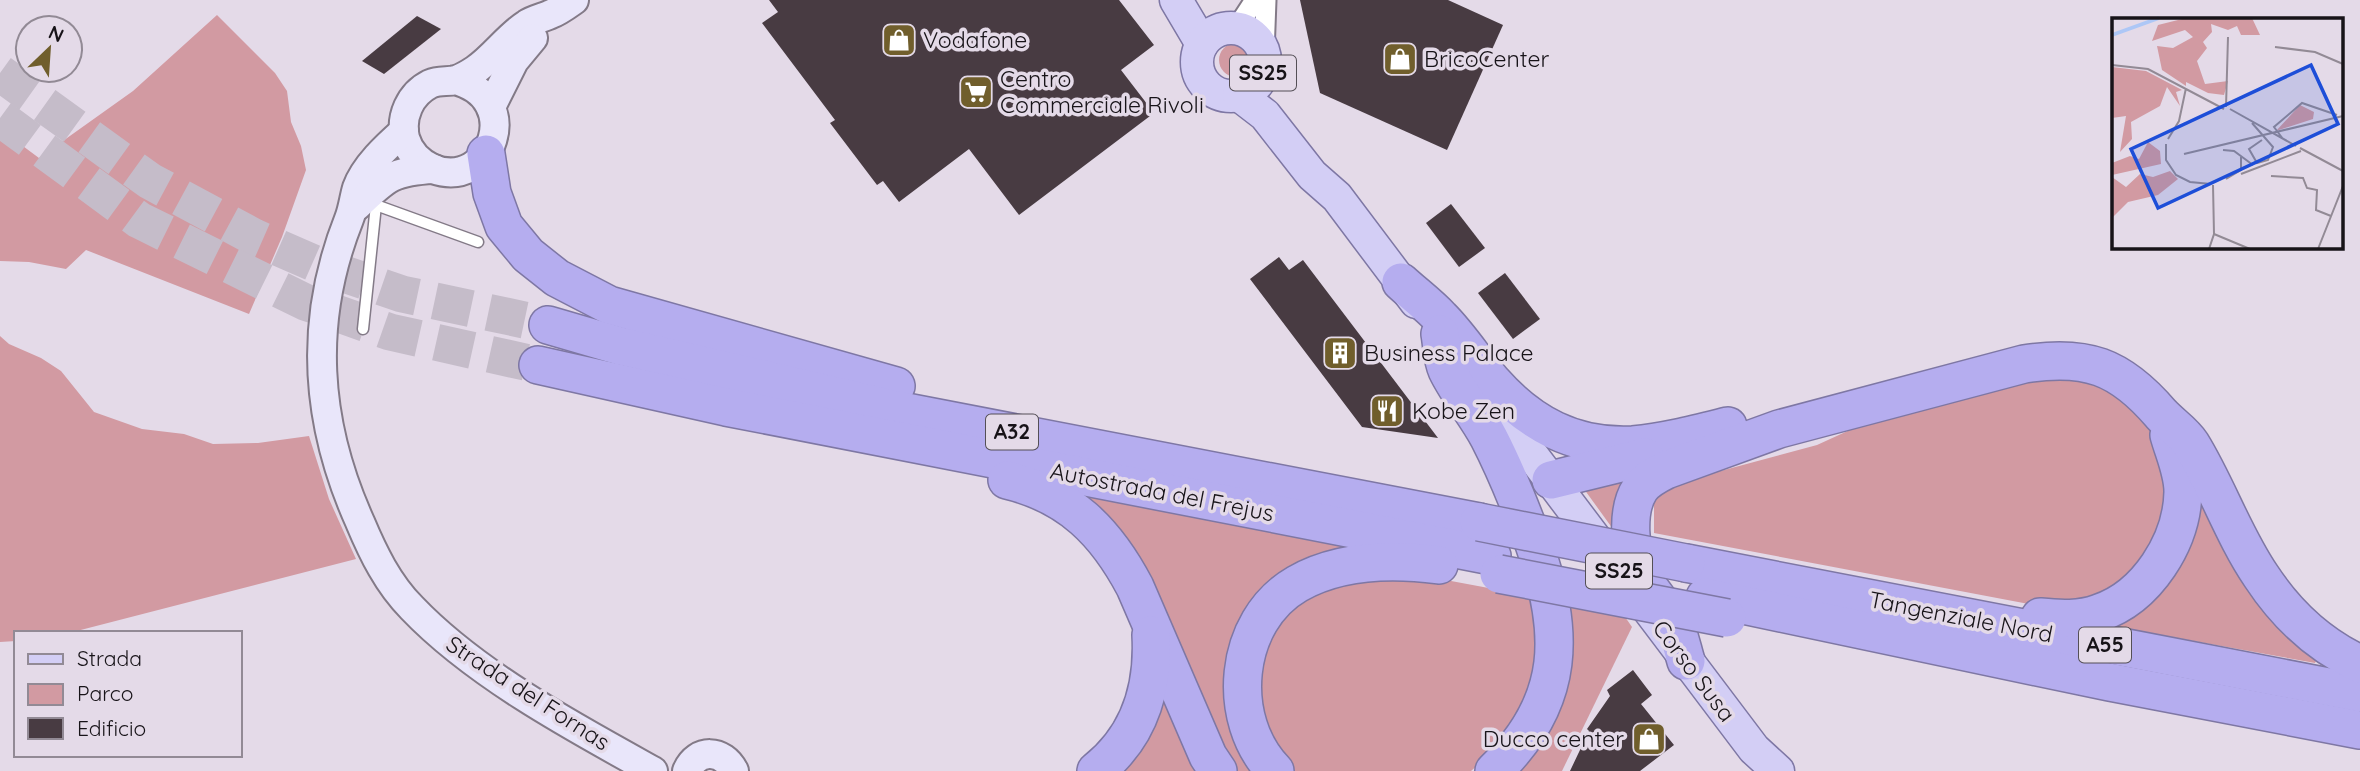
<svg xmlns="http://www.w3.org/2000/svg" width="2360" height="771" font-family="Quicksand,sans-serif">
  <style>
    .green { fill: #d29aa2 }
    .building { fill: #483b42 }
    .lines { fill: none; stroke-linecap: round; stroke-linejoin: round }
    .highway-tunnel { stroke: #c5bcc9; stroke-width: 37; stroke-dasharray: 37 18; stroke-linecap: butt }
    .lane-casing { stroke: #837a87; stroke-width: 13 }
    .street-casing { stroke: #837a87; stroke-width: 23 }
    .secondary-casing { stroke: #837a87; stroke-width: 32 }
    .primary-casing { stroke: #7e77a4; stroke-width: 35 }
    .highway-casing { stroke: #7e77a4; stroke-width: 40 }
    .lane { stroke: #fff; stroke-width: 10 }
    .street { stroke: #fff; stroke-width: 19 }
    .secondary { stroke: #e9e6fa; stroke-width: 28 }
    .primary { stroke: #d3cef5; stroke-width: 32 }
    .highway { stroke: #b5adef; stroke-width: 37 }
    .highway-bridge-casing { stroke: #7e77a4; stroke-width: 40; stroke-linecap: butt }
    .highway-bridge { stroke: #b5adef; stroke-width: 37 }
    .labels { text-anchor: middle; stroke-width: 7; stroke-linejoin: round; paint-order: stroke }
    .shield { fill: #e4dae8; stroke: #544f56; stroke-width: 2 }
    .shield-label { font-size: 21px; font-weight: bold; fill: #171318 }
    .poi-label { font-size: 23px; fill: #171318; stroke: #e4dae8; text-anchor: start }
    .street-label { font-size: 23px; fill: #171318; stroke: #e4dae8 }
    .inset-river { fill: none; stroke: #adc7f6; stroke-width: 3.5 }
    .inset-road { fill: none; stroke: #928a95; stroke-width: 2 }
    .view { fill: #1d4ed8; fill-opacity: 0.15; stroke: #1d4ed8; stroke-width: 3.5 }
    .inset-edge { fill: none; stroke: #171318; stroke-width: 3.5 }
  </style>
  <rect width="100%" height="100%" fill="#e4dae8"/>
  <g class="green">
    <polygon points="217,15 275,73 287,91 291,122 301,146 306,170 282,237 249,314 86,250 66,269 29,262 0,261 0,129 39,158 133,91"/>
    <circle cx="1236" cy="60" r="17"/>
    <polygon points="0,336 9,344 41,358 61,371 94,412 142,429 184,434 213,444 258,443 309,436 329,499 356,559 69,633 16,633 16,641 0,642"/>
    <path d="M2044,376C2066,376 2087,377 2107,387C2171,422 2181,501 2141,558C2128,576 2110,595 2087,601C2071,605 2051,604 2034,605L1654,533V499L1661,487L1817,445L1863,424Z"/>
    <polygon points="1624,478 1620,492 1618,536 1584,489"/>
    <polygon points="2198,490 2317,659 2315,663 2105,625"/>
    <polygon points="1072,493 1353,547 1302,561 1280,575 1255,600 1254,771 1234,771"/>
    <polygon points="1419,575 1536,597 1539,669 1503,743 1471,771 1293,771 1282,761 1265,734 1257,664 1288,605 1342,578"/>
    <polygon points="1566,603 1623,614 1632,627 1562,771 1515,771"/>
    <polygon points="1160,675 1203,771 1114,771"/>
  </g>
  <g class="building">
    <polygon points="769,0 1119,0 1154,45 1121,70 1154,113 1019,215 969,149 899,202 883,181 877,185 830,123 835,120 762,23 778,12"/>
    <polygon points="1300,0 1448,0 1503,25 1447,150 1320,93"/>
    <polygon points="417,16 441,29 384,74 362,61"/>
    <polygon points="1451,204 1485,248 1459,267 1426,223"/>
    <polygon points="1279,257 1289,270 1303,260 1438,438 1362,427 1250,279"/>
    <polygon points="1505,273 1540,319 1513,339 1478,293"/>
    <polygon points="1633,670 1652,695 1641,704 1674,745 1640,771 1570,771 1589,731 1587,729 1610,696 1607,690"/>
  </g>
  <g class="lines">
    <g class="highway-tunnel">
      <polyline points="0,73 150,181 254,237 318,265 402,294 548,325"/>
      <polyline points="0,118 139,220 305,302 390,332 538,365"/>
    </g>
    <g class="lane-casing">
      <g id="lane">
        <polyline points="373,204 478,242"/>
        <polyline points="363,329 376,205"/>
      </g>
    </g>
    <g class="street-casing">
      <g id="street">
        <polyline points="1236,29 1255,0"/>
        <polyline points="1264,54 1266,0"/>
      </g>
    </g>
    <g class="secondary-casing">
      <g id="secondary">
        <path d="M455,80C525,98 492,191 433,169C420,163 409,152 405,138C400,117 410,94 430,84C439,80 447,82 456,80C462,78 469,74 475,70C494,57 508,36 527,24C534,19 543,18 551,14C559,11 567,5 574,0"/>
        <polyline points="491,107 514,61 533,38"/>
        <path d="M404,131C387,146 365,166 357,188C354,198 353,209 349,219C308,322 315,422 360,522C373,553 388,584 412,608C475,674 573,727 653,771"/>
        <path d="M357,206C386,178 392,171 434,169"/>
        <path d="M687,771C697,748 723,749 734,771"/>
      </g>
    </g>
    <g class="primary-casing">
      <g id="primary">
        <polyline points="1176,0 1202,44"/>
        <circle cx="1231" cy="62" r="34"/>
        <polyline points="1239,95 1265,115 1312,175 1337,197 1416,302"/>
        <polyline points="1479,385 1754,749 1778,771"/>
      </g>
    </g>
    <g class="highway-casing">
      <g id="highway">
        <polyline points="486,154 492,193 504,226 528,255 557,278 609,305 896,386"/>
        <path d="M1401,282C1414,294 1429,305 1441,318C1460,337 1475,361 1492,381C1530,424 1574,448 1633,445C1666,442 1696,434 1728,426"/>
        <polyline points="548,325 620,346 901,411 1479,522"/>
        <path d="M1440,334C1442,345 1442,359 1447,370C1458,393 1477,415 1489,438C1506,471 1520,506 1533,541C1565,631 1567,701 1494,771"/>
        <polyline points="538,365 726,407 1492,556"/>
        <path d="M1007,480C1070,495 1106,532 1135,587L1208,756L1218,771"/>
        <polyline points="1551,480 1645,457"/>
        <polyline points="1686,563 2360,693"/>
        <polyline points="1705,597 2109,682 2360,730"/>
        <path d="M2040,617C2060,619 2080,620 2099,613C2147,597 2182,542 2183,492C2183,472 2174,453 2169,435"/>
        <path d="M1686,661C1682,648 1679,631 1672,619C1663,604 1649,590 1641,574C1629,553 1626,510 1640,489C1646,480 1656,475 1666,470L1779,429L2024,364C2086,354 2120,366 2161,414C2170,424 2183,432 2191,444C2217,486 2233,535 2261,576C2286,614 2319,645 2360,664"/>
        <path d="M1096,771C1139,737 1154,689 1151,635"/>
        <path d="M1275,771C1225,720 1233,621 1297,584C1339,560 1393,559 1439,565"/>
      </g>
    </g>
    <use href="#lane" class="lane"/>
    <use href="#street" class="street"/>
    <use href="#secondary" class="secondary"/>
    <use href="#primary" class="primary"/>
    <use href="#highway" class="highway"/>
    <g class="highway-bridge-casing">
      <g id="highway-bridge">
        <polyline points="1479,522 1686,563"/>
        <polyline points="1499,574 1727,618"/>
      </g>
    </g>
    <use href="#highway-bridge" class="highway-bridge"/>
  </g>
  <defs>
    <g id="shop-square" transform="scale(1.75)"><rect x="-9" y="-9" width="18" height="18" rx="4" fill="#705e2c" stroke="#e4dae8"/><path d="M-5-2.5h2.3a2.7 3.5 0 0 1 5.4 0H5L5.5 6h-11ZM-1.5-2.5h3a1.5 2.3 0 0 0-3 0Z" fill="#fff"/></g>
    <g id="supermarket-square" transform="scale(1.75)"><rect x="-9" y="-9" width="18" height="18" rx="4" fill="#705e2c" stroke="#e4dae8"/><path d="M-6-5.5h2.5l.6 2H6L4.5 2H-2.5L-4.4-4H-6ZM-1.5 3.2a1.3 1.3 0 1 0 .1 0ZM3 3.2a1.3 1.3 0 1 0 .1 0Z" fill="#fff"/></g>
    <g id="building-square" transform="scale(1.75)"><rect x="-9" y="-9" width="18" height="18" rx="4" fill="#705e2c" stroke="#e4dae8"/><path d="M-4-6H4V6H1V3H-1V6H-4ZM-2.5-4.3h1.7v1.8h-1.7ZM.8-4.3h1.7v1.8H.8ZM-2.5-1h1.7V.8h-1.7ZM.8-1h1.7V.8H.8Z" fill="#fff"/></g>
    <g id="restaurant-square" transform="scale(1.75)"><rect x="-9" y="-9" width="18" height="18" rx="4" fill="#705e2c" stroke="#e4dae8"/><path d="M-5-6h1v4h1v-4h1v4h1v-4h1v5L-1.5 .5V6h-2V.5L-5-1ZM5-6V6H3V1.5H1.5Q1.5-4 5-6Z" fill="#fff"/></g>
  </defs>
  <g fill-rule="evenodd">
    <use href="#shop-square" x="899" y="40"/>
    <use href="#shop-square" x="1400" y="59"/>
    <use href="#supermarket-square" x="976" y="92"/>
    <use href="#building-square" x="1340" y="353"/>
    <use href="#restaurant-square" x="1387" y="411"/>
    <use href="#shop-square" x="1649" y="739"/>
  </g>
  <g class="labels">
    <g class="shield">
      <rect x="1230" y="55.5" width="66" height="35" rx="5"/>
      <rect x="986" y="414.5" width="52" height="35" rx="5"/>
      <rect x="1586" y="553.5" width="66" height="35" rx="5"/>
      <rect x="2079" y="627.5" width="52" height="35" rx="5"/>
    </g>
    <g class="shield-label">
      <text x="1263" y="80">SS25</text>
      <text x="1012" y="439">A32</text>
      <text x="1619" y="578">SS25</text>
      <text x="2105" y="652">A55</text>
    </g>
    <g class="poi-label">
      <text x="923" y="48">Vodafone</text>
      <text x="1424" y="67">BricoCenter</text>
      <text x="1000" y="87">Centro<tspan x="1000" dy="26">Commerciale Rivoli</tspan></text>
      <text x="1364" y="361">Business Palace</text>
      <text x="1412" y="419">Kobe Zen</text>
      <text x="1624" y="747" text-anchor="end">Ducco center</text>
    </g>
    <g class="street-label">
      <text transform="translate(1162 492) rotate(11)" y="8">Autostrada del Frejus</text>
      <text transform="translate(1961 617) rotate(11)" y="8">Tangenziale Nord</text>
      <text transform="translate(1694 671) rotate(53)" y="8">Corso Susa</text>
      <text transform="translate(528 693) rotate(33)" y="8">Strada del Fornas</text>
    </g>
  </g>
  <g transform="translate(2112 18)">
    <rect width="231" height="231" fill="#e4dae8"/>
    <path d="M74,0H140L148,17H129L125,8L116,12L99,6L100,14L91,24L95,30L85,43L93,66L116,63L112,77L96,75L74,64V68L50,52L45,28L61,30L81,19L73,12L40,23L46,7ZM0,49L34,53L70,72L64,74L68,88L55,69L48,88L19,104L20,121L8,134L14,98L0,100ZM188,87L202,94L201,101L164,113ZM36,124L48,133L49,146L0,157V145L18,138L27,141ZM58,153L66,161L46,177L16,184L0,200V159L14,169L28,156L41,159Z" fill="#d29aa2"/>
    <path class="inset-river" d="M0,17L47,0"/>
    <path class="inset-road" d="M163,29L203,34L231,46M0,47L36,51L112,91M114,89L116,19M118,91L184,128M140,105L161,129L156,142L145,145L137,131L150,122M56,121L67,103L74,70M171,121L162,109L190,85L225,97M54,126V142L64,157L78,164L99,166M188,130L231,153M111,132L122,133L141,147M72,136L231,98M129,156L189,133M159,158L191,160L195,170L205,172L204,192L219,198M114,161L129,152V139M102,216L138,231M97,231L102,216L101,167M206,231L231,168"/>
    <path class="view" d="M199,47L226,106L46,190L19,131Z"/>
    <rect width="231" height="231" class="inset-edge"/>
  </g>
  <rect x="14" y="631" width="228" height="126" fill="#e4dae8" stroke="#928a95" stroke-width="2"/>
  <rect x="28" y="654" width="35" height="10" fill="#d3cef5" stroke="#928a95" stroke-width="2"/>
  <text x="77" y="666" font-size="21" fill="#171318">Strada</text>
  <rect x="28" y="684" width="35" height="21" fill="#d29aa2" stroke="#928a95" stroke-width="2"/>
  <text x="77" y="701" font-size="21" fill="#171318">Parco</text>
  <rect x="28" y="718" width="35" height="21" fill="#483b42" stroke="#928a95" stroke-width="2"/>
  <text x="77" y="736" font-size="21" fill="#171318">Edificio</text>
  <g transform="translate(49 49) rotate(25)"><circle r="33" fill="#e4dae8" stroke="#928a95" stroke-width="2"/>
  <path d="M0-5L12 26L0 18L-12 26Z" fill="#705e2c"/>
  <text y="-10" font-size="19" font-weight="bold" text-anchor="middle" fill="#171318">N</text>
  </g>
</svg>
